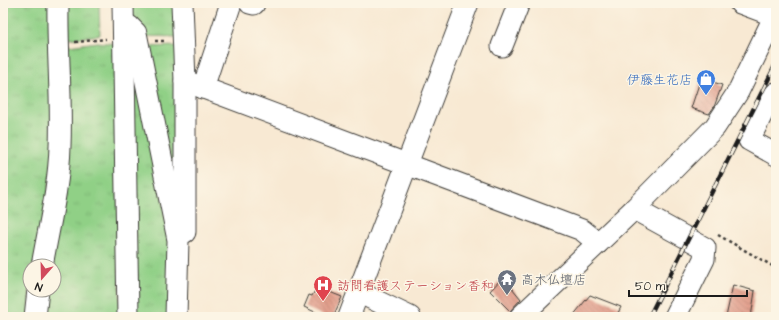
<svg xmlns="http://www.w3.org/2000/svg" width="779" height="320" font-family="'Architects Daughter','Klee One',sans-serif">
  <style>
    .grass { fill: url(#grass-tufts); stroke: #567651 }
    .building { fill: url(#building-back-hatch) }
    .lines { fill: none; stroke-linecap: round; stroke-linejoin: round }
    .minor-casing { stroke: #3d3b37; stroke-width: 23 }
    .path { stroke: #3d3b37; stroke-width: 2.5; stroke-dasharray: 3 3; stroke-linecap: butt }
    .minor { stroke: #fff; stroke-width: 21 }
    .rail-casing { stroke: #1c1c1c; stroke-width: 4.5 }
    .rail { stroke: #fcf5e5; stroke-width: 3; stroke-dasharray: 9; stroke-linecap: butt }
    .labels { text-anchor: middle; stroke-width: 3; stroke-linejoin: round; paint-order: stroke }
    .shop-label { font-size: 13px; fill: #366cbe; stroke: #fcf5e5; text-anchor: end }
    .worship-label { font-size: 13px; fill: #5b616d; stroke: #fcf5e5; text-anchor: start }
    .health-label { font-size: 13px; fill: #be3a42; stroke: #fcf5e5; text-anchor: start }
  </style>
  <defs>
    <pattern id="grass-tufts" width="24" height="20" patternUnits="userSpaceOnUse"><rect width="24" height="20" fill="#90d086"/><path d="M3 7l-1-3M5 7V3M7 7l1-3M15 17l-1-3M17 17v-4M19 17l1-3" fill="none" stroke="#7cb273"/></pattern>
    <pattern id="building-back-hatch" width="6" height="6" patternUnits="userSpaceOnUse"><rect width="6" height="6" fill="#dd8e7c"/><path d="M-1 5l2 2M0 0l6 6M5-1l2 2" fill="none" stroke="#b27365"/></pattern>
  </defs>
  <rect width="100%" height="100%" fill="#fcf5e5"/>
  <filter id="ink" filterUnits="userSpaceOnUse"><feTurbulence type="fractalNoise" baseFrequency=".025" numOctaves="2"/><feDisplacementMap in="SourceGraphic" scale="8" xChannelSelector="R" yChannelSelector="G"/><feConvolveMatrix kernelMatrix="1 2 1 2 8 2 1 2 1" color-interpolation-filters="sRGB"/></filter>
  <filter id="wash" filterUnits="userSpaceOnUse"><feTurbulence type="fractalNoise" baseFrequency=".012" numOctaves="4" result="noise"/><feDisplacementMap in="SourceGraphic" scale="16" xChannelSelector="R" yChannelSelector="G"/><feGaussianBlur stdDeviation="0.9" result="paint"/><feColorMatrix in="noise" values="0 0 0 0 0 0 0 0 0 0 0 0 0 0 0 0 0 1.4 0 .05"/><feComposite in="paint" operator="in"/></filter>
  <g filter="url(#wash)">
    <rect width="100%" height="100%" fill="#f8e9d3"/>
    <g class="grass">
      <polygon points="3,3 52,3 55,145 37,266 30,266 29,317 3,317"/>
      <polygon points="63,3 99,3 100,35 62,40"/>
      <polygon points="131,3 177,3 179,37 140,36 131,11"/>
      <polygon points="97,42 116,44 120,317 41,317 45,290 54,290 54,266 49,266 62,47"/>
      <polygon points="131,44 171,242 170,317 134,317"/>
      <polygon points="180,46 180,200 142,47"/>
    </g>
    <g id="blocks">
      <g class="building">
        <polygon points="701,78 722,85 714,107 709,114 691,108"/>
        <polygon points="503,277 521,299 510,311 490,291"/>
        <polygon points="733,285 755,291 751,317 726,317"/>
        <polygon points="317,287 342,297 333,317 326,317 304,307 309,295 312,296"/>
        <polygon points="590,295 621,307 616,317 572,317"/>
      </g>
    </g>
  </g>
  <g filter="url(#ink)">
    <use href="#blocks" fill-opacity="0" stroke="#3d3b37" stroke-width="1"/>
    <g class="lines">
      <g class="minor-casing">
        <g id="minor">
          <polyline points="123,3 128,317"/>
          <polyline points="182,3 185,81 582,230 598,243"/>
          <polyline points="250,3 254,4"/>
          <polyline points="740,3 775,16"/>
          <polyline points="129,26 136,33 178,240 176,317"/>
          <polyline points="502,46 519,3"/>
          <polyline points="203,88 231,3"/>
          <polyline points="776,93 768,102 749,140 776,155"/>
          <polyline points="634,209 705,248 704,259 675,317"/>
          <polyline points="185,232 185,81"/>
          <path d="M42,266C49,226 59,186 60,146C62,98 57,51 58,3"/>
          <polyline points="358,292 410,317"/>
          <polyline points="35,317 38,290"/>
          <polyline points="349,317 468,3"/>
          <polyline points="520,317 634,209 715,127 738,92 776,13"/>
        </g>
      </g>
      <g class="path">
        <polyline points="155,41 166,41"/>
        <polyline points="75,42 106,39"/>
        <polyline points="718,235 776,268"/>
      </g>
      <use href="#minor" class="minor"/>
      <g class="rail-casing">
        <polyline id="rail" points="649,317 776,64"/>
      </g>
      <use href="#rail" class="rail"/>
    </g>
  </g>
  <defs>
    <g id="shop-pin" transform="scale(1)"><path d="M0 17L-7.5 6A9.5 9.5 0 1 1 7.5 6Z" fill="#3f7fe0" stroke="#fcf5e5"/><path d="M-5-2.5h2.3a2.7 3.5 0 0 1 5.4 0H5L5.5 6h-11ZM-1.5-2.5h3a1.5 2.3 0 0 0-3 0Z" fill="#fff"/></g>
    <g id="temple-pin" transform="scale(1)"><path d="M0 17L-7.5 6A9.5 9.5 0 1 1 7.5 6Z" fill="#6b7280" stroke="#fcf5e5"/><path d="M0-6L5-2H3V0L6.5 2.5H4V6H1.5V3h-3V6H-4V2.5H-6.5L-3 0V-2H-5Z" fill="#fff"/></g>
    <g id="hospital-pin" transform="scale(1)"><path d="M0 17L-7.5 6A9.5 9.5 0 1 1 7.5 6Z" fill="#e0444e" stroke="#fcf5e5"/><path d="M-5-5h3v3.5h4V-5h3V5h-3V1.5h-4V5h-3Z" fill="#fff"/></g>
  </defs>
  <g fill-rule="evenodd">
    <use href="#shop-pin" x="706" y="79"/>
    <use href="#temple-pin" x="507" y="279"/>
    <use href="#hospital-pin" x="323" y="285"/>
  </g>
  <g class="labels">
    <g class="shop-label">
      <text x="692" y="84">伊藤生花店</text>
    </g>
    <g class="worship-label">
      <text x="521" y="284">高木仏壇店</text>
    </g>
    <g class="health-label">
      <text x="337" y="290">訪問看護ステーション香和</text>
    </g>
  </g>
  <rect width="779" height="320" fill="none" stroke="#fcf5e5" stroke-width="16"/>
  <g transform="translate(42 278) rotate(200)"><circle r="19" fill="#fcf5e5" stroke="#a29e95"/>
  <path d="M0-3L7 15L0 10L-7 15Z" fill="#d1495b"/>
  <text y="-6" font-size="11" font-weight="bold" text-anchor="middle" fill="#1c1c1c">N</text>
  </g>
  <path d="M629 290v6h118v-6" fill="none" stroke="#1c1c1c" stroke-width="2"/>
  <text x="635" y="290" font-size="12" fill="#1c1c1c" stroke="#fcf5e5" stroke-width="3" paint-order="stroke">50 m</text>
</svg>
